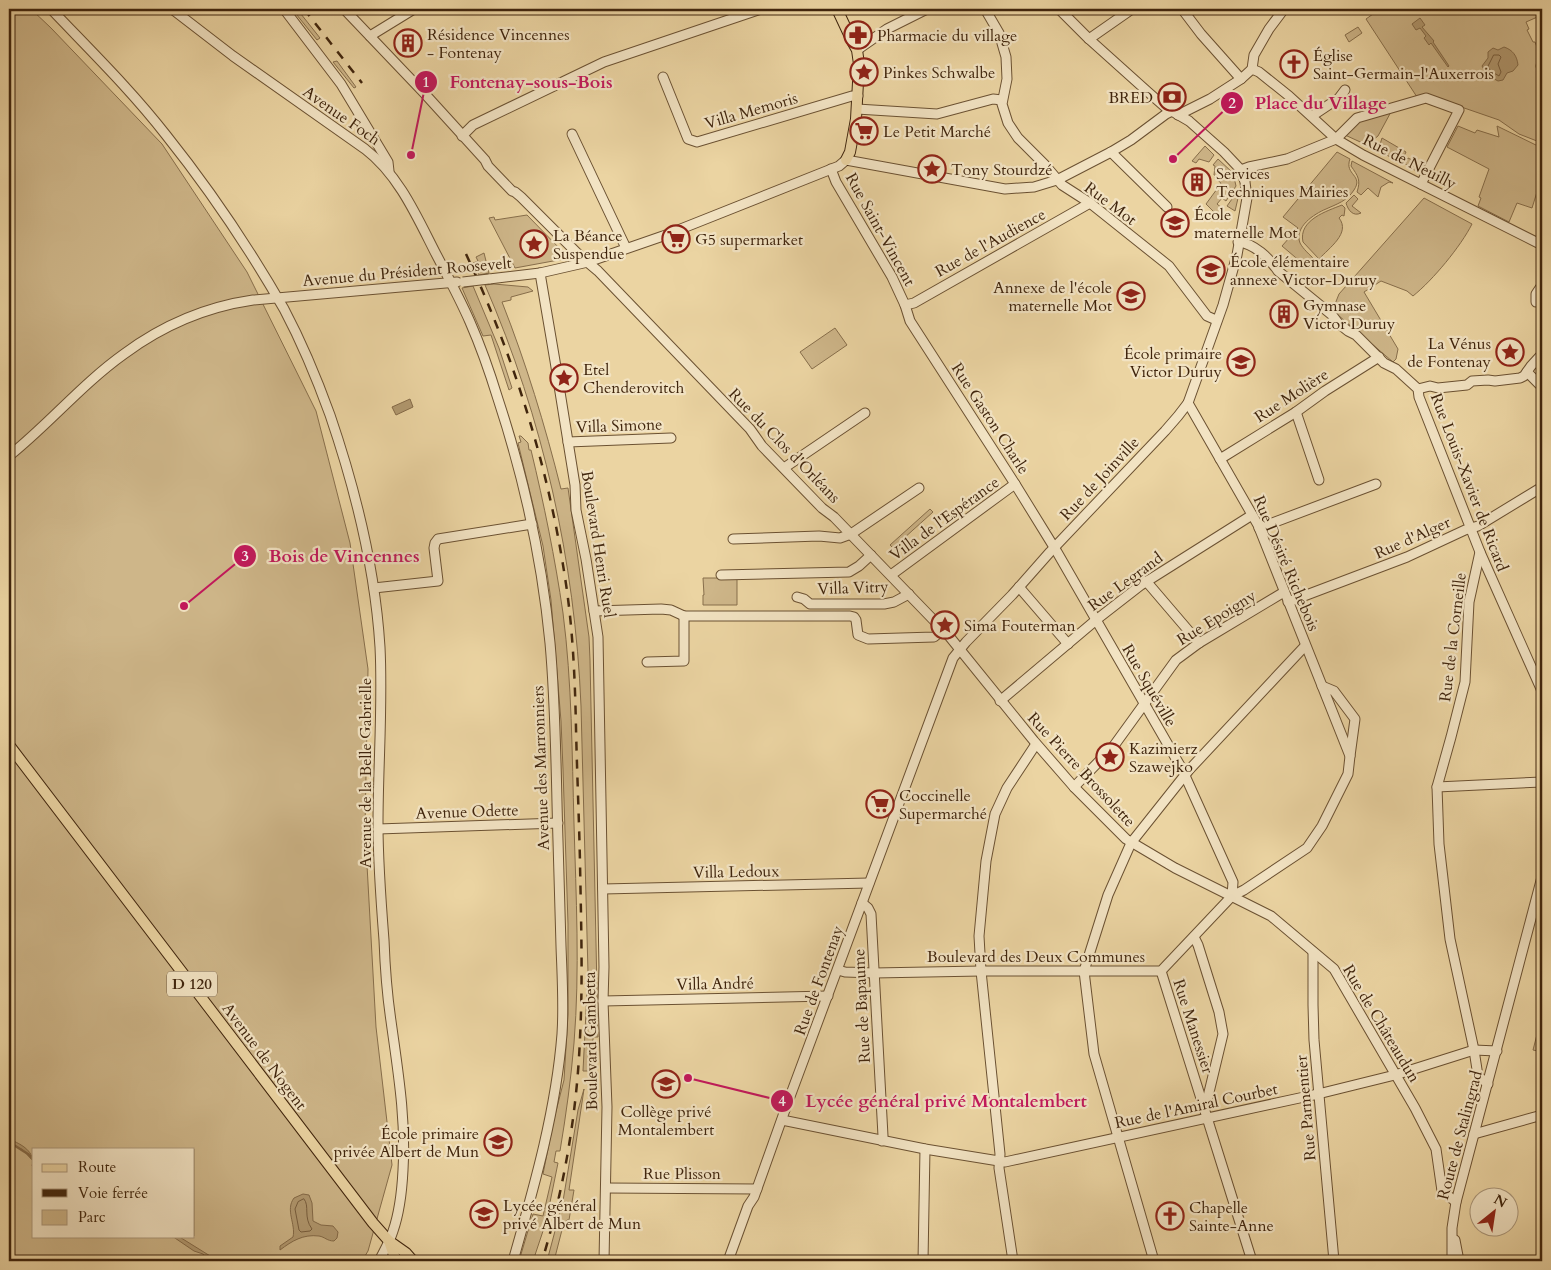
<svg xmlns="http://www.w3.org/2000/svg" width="1551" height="1270" font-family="Cardo,serif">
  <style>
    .green { fill: #ceb689; stroke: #876e4b; fill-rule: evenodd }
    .water { fill: #b1986f; stroke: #846a48 }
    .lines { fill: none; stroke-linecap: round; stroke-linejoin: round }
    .shore { stroke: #785e3e; stroke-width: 1 }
    .stream { stroke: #846a48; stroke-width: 2.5 }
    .minor-casing { stroke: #6b5132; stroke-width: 11 }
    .major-casing { stroke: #40250d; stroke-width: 12 }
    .minor { stroke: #f2e3c3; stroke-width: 9 }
    .major { stroke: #ebd4a2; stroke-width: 10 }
    .rail { stroke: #40250d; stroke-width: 2.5; stroke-dasharray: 9 9; stroke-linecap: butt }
    .minor-bridge-casing { stroke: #6b5132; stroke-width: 11; stroke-linecap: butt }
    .minor-bridge { stroke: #f2e3c3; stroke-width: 9 }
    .labels { text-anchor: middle; stroke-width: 4.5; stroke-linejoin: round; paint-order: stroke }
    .shield { fill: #f2e3c3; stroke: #755e44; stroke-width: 1 }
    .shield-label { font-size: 15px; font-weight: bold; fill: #40250d }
    .poi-label { font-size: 16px; fill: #40250d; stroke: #f2e3c3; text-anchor: start }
    .street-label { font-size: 16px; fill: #40250d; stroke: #f2e3c3 }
    .leader { fill: none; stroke: #c2185b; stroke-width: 2 }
    .callout-dot { fill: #c2185b; stroke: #f2e3c3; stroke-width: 2 }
    .mark-label { font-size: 15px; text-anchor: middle; font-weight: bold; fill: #fff }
    .callout-label { font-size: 18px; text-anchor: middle; font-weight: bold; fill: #c2185b; stroke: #f2e3c3; stroke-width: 4.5; stroke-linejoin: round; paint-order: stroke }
  </style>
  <rect width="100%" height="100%" fill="#ebd4a2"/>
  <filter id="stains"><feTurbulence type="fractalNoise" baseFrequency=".004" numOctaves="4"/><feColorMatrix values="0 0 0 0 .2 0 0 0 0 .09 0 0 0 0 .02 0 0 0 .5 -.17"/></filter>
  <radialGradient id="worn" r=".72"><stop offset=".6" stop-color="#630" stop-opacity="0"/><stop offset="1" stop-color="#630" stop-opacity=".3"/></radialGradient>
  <g class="green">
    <path d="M9,9H31L51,28L162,144L247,272L316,411L350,543L368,669L365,829L376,1027L392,1165L368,1251L362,1261H9ZM34,1149H194V1236H34Z"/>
    <polygon points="292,9 297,9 320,38 317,40"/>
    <polygon points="1380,9 1542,9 1542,15 1526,22 1529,29 1527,30 1533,42 1535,42 1542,60 1542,143 1519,134 1499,120 1441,100 1417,97 1366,19"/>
    <polygon points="1358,27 1362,33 1349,42 1345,35"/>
    <polygon points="337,61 356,87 354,88 333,62"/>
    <polygon points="1392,110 1378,136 1373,140 1369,146 1345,135 1357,122"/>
    <polygon points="1458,126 1475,133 1477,130 1499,137 1497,126 1542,148 1542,176 1532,208 1517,203 1509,222 1478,206 1481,198 1479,197 1489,169 1447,147"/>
    <polygon points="1382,138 1406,152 1401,162 1378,151"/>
    <polygon points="1205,146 1214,155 1209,162 1199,159 1196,163 1192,161"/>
    <path d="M1337,152L1350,159C1344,175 1364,175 1354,190C1347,201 1337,204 1326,209C1314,214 1294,227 1300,243C1303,249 1310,255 1315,260L1308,268L1282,246L1298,228L1283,217Z"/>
    <polygon points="1408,158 1420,164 1426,162 1421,170 1416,171 1404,163 1405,161"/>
    <polygon points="1218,159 1233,173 1236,186 1226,201 1222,198 1217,204 1222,208 1217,215 1206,204 1217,189 1219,190 1222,186 1220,182 1215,178 1216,176 1214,175 1215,166 1213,165"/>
    <path d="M1352,161L1393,183L1389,182L1381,187L1378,197L1368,188L1361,195L1357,192C1361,180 1358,176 1351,166Z"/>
    <polygon points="1237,192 1239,194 1235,211 1227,206"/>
    <path d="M1354,195L1358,199L1352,206L1361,213C1353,217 1348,210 1346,203Z"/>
    <path d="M1424,198L1472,224C1461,246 1433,280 1413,296L1407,291L1381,281L1364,292L1398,349L1396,359L1393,362L1331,309L1335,304L1339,294Z"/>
    <path d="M1342,205L1345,208L1344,216L1342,215L1339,218C1351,233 1329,248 1319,259L1303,242C1298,220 1327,211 1342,205Z"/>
    <polygon points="527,215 564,253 564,259 515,268 489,218 494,217 495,220"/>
    <polygon points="484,253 489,273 479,275 473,263 478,261 476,257"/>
    <path d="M494,284L528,287L533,291L511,297V300L502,302C526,363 545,425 561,489L568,488L589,637L590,660L598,1037H593L592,1071H583L588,973L581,706C575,561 543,418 485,285Z"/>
    <polygon points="473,286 499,348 512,388 509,390 491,335 483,336 462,288"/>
    <polygon points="835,328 847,345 812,369 800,352"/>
    <path d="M519,436H521L528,443L529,450H531C544,504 555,558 563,613C572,683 572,754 574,824C576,896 580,970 574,1043C571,1079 566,1115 560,1151H556L554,1162L558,1163L546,1222L533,1261H519L533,1214L543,1216L552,1177L543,1174L554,1119L564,1080L568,1014V924L563,769L561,721L551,600L543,546L518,443L521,442Z"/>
    <polygon points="930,509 933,512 893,548 890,545"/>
    <polygon points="703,578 737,578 737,605 703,605 703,595 704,595"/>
    <polygon points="1542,1015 1542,1052 1533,1050"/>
    <polygon points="584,1089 569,1190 574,1190 569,1220 567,1220 563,1226 554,1261 547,1261 563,1201 578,1110"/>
  </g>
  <g class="water">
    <polygon points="1420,18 1425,25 1422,27 1434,41 1433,42 1449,66 1448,67 1431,43 1429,45 1424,38 1426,36 1420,28 1416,30 1412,24"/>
    <path d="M1504,47C1513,50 1517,56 1518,65L1513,71L1507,73L1503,80L1498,81L1487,75L1482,66L1488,58V52L1493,48L1498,50Z"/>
    <polygon points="410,399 413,407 396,415 392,407"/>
    <path d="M9,1139C23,1145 34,1151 34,1167L32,1166L33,1161L23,1150L9,1142Z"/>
    <path d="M303,1194L309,1195L312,1203L313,1221L321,1225L333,1226L338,1232L337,1238L334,1241C327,1241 325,1237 319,1236C303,1234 292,1241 280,1250V1246L293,1237C296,1224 285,1210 294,1198Z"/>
    <polygon points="172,1236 178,1236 215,1259 223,1259 230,1261 208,1261 203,1254 194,1251"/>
  </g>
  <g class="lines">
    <g class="shore">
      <polygon points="1494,55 1499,55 1501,57 1498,64 1501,72 1499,76 1491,71 1488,67"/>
      <path d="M304,1199C310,1206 303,1217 312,1229L310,1231L301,1232L299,1230L295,1209L298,1202Z"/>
    </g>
    <polyline class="stream" points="9,1142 28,1154 34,1160"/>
    <g class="minor-casing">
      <g id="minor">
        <path d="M51,9C90,50 131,90 166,135C210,190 249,248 284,309C302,343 317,379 330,415C356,491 375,567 380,647C383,706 378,765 378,824C378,863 381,902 384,940C385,967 387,994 391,1021C398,1072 406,1118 403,1170C402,1190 400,1211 393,1231C390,1241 384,1251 379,1261"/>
        <path d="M172,9L233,56L365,149C399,175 417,217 436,254C448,277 460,299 470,322C481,347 490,373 498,399C524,478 542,560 550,643C556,709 556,775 558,841C559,876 560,911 561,946C562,975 564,1005 562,1034C556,1111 534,1187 513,1261"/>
        <polyline points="284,9 341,84 388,162 389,171"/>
        <polyline points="344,9 425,94 485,160 488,166 512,191 515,192 521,197 579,255 598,271 750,429 762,446 822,508 834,517 949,636 1034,741 1074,787 1126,839 1175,868 1271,916 1334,969 1415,1108 1436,1149 1442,1191 1456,1202"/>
        <polyline points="985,9 999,33 1006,57 1007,79 1002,104 1008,123 1018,138 1045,165 1062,185 1090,203 1169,266 1207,316 1216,320"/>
        <polyline points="1182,9 1201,34 1241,79"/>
        <polyline points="370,36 414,9"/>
        <polyline points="1089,39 1132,9"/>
        <polyline points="857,50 887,29 927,9"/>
        <polyline points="1541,66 1542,66"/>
        <polyline points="1252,69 1259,72 1289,96 1336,139 1363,155 1542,245"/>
        <polyline points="1252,69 1254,55 1269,29 1284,9"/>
        <polyline points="663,77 688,139 697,142 852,96 858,96"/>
        <polyline points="857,109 937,114 993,99 1002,100"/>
        <polyline points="1178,115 1210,99 1241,79 1252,69"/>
        <polyline points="1312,116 1339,98 1345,90"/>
        <polyline points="572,134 626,248"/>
        <polyline points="462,136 473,125 604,62 761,9"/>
        <polyline points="1111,152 1167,207"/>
        <polyline points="831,169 836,182 892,277 905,305 910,321 1015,484 1057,552 1182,769 1233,882 1232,896"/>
        <polyline points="1241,170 1249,167 1287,159 1336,139 1357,118 1426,98 1459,110 1421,184"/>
        <path d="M1238,242C1254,243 1270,259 1278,271L1332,315L1338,323L1348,331L1356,335L1384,363L1396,369L1418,389L1419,397L1480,552L1542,691"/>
        <polyline points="540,273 555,361 575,485 576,510 586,559 598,637 604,967 603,1001 607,1107 604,1261"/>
        <polyline points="489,279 540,273 588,262 663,236 839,166 846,160 1005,189 1034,187 1057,180 1111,152 1131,140 1166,114 1172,111"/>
        <polyline points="1536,302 1536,294 1542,285"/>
        <polyline points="905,305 914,303 1090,203"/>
        <polyline points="1527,372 1542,387"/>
        <polyline points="1418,389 1430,386 1438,388 1467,385 1472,381 1488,380 1495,381 1520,378 1524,376 1531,366 1542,354"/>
        <polyline points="1296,412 1319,480"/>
        <polyline points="568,442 671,438"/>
        <path d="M9,456C49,424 82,384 124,354C163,325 205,307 253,300L457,282"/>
        <polyline points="1220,459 1296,412 1325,391 1379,357"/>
        <polyline points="784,468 865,413"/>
        <polyline points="1259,528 1376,484"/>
        <polyline points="733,539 819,536 840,538 851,534 919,488"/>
        <polyline points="1480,552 1469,602 1465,682 1451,737 1437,787 1439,844 1450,939 1474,1050 1478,1076 1488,1084"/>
        <polyline points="721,575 849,572 859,566 871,555"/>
        <polyline points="891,575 1015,484"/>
        <polyline points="1146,581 1199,643"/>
        <polyline points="1019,587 1068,644"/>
        <polyline points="374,588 438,581 434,548 435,543 438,539 532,524"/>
        <polyline points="797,597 804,599 810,604 884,604 894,602 909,594"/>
        <polyline points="1288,602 1407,557 1465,530 1478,526 1542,487"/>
        <polyline points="594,611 661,609 671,610 684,616"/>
        <polyline points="647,662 684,661 684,616 850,616 854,617 856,620 858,635 868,639 934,637 943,630"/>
        <polyline points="1322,686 1334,691 1355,719 1350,756"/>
        <polyline points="1000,701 1096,620 1141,585 1252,515"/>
        <polyline points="1074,787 1113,747 1176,660 1199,643 1284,592"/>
        <polyline points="1437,787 1542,782"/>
        <polyline points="378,829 558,823"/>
        <polyline points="603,889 869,883"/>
        <polyline points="862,903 868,908 871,914 883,1136 882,1141"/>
        <polyline points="1194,937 1198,945 1219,1012 1223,1034 1205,1109"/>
        <polyline points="1313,952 1313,1005 1314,1040 1334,1261"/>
        <polyline points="838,970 845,972 874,973 981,971 1161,971 1232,896 1244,890 1307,848 1322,826 1348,774 1350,756 1258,525 1188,403"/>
        <polyline points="1161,971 1252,1261"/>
        <polyline points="603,1001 828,996"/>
        <polyline points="782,1120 925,1149 1005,1162 1318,1094 1395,1075 1474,1050 1497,1051"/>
        <polyline points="1474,1134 1542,1115"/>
        <polyline points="606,1188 757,1189"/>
        <polyline points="1455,1240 1459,1261"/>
        <polyline points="728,1261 748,1206 754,1197 785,1110 953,658 966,642 1012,595 1050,552 1165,431 1178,416 1188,403 1223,305 1237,255 1247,198 1245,182 1241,170 1224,152 1189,121 1165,107 1148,92 1089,39 1059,9"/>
        <polyline points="923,1261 925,1149"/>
        <polyline points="1013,1261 999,1168 1000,1154 981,971 979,936 986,861 995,814 1007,788 1036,744"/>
        <polyline points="1154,1261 1094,1054 1084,971 1108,895 1131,843 1189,770 1305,646"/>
        <polyline points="1452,1261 1452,1228 1456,1202 1542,877"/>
      </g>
    </g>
    <g class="major-casing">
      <g id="major">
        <polyline points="837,9 852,41 857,50 859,64 856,119 850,152 846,160"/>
        <polyline points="9,745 373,1223 389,1241 406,1253 413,1261"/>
        <polyline points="389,1241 396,1261"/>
      </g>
    </g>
    <use href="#minor" class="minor"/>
    <use href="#major" class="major"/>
    <g class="rail">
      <polyline points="304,9 362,83"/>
      <path d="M466,254C515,359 549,469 566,584C573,631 575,680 576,728C577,773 579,817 580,862C581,921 583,979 580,1038C577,1113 564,1189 542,1261"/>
    </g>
    <g class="minor-bridge-casing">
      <polyline id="minor-bridge" points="463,282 489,279"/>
    </g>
    <use href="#minor-bridge" class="minor-bridge"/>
  </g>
  <defs>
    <g id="pharmacy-ring" transform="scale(1.4375)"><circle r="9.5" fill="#f2e3c3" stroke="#8f2418" stroke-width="1.5"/><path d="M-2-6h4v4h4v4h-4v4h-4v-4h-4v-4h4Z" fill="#8f2418"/></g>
    <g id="building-ring" transform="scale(1.4375)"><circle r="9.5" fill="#f2e3c3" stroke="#8f2418" stroke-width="1.5"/><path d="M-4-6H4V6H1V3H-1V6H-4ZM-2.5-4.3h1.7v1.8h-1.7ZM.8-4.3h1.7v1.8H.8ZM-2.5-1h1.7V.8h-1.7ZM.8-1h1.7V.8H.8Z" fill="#8f2418"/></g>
    <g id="church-ring" transform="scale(1.4375)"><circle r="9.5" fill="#f2e3c3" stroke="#8f2418" stroke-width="1.5"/><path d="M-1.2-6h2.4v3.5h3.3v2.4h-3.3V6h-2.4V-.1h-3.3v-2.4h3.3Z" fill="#8f2418"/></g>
    <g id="sight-ring" transform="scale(1.4375)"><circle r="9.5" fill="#f2e3c3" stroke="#8f2418" stroke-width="1.5"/><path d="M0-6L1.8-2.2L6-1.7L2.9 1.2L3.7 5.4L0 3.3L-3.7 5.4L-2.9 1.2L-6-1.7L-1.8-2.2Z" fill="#8f2418"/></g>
    <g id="bank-ring" transform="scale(1.4375)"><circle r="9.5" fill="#f2e3c3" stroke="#8f2418" stroke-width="1.5"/><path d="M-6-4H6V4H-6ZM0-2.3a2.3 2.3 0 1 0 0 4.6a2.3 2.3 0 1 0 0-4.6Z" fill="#8f2418"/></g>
    <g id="supermarket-ring" transform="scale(1.4375)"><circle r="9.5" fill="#f2e3c3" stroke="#8f2418" stroke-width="1.5"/><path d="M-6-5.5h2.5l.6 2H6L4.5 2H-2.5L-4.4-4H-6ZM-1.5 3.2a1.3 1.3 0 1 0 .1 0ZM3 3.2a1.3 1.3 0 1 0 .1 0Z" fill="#8f2418"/></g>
    <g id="school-ring" transform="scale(1.4375)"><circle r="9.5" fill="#f2e3c3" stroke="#8f2418" stroke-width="1.5"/><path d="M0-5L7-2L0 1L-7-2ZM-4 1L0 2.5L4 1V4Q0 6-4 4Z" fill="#8f2418"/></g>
  </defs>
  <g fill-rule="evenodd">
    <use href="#pharmacy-ring" x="858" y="35"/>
    <use href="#building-ring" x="408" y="43"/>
    <use href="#church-ring" x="1294" y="64"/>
    <use href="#sight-ring" x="864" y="72"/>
    <use href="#bank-ring" x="1172" y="97"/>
    <use href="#supermarket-ring" x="864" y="131"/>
    <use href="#sight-ring" x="932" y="169"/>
    <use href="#building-ring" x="1197" y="182"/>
    <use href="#school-ring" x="1175" y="223"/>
    <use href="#supermarket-ring" x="676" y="239"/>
    <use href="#sight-ring" x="534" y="244"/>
    <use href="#school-ring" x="1211" y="270"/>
    <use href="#school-ring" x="1131" y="296"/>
    <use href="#building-ring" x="1284" y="314"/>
    <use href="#sight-ring" x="1510" y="352"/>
    <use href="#school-ring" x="1241" y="362"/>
    <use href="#sight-ring" x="564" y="378"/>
    <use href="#sight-ring" x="945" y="625"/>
    <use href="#sight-ring" x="1110" y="757"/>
    <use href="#supermarket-ring" x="880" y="804"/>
    <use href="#school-ring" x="666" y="1084"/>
    <use href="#school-ring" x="498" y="1142"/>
    <use href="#school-ring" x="484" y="1214"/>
    <use href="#church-ring" x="1170" y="1216"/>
  </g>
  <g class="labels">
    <rect class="shield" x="167" y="971.5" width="50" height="25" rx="4"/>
    <g class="shield-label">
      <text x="192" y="989">D 120</text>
    </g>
    <g class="poi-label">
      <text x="427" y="40">Résidence Vincennes<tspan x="427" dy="18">- Fontenay</tspan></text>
      <text x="877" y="41">Pharmacie du village</text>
      <text x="1313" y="61">Église<tspan x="1313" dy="18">Saint-Germain-l'Auxerrois</tspan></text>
      <text x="883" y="78">Pinkes Schwalbe</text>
      <text x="1153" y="103" text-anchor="end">BRED</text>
      <text x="883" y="137">Le Petit Marché</text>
      <text x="951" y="175">Tony Stourdzé</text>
      <text x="1216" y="179">Services<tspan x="1216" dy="18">Techniques Mairies</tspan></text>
      <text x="1194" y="220">École<tspan x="1194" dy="18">maternelle Mot</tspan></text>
      <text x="553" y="241">La Béance<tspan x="553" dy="18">Suspendue</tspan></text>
      <text x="695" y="245">G5 supermarket</text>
      <text x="1230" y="267">École élémentaire<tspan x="1230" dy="18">annexe Victor-Duruy</tspan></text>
      <text x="1112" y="293" text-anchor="end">Annexe de l'école<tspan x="1112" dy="18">maternelle Mot</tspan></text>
      <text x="1303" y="311">Gymnase<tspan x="1303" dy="18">Victor Duruy</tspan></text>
      <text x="1491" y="349" text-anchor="end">La Vénus<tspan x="1491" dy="18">de Fontenay</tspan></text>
      <text x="1222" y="359" text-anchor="end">École primaire<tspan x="1222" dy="18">Victor Duruy</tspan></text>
      <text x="583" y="375">Etel<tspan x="583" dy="18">Chenderovitch</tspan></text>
      <text x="964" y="631">Sima Fouterman</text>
      <text x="1129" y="754">Kazimierz<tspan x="1129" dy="18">Szawejko</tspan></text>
      <text x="899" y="801">Coccinelle<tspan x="899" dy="18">Supermarché</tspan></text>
      <text x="666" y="1117" text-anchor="middle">Collège privé<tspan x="666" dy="18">Montalembert</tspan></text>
      <text x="479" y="1139" text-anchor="end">École primaire<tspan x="479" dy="18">privée Albert de Mun</tspan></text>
      <text x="503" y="1211">Lycée général<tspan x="503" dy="18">privé Albert de Mun</tspan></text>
      <text x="1189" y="1213">Chapelle<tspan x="1189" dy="18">Sainte-Anne</tspan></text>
    </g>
    <g class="street-label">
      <text transform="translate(751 110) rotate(-16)" y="6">Villa Memoris</text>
      <text transform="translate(342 115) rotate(35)" y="6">Avenue Foch</text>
      <text transform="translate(1410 161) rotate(27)" y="6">Rue de Neuilly</text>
      <text transform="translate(1111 203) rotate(37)" y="6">Rue Mot</text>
      <text transform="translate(881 229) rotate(61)" y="6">Rue Saint-Vincent</text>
      <text transform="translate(990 242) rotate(-29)" y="6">Rue de l'Audience</text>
      <text transform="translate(407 271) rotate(-5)" y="6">Avenue du Président Roosevelt</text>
      <text transform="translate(1291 395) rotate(-33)" y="6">Rue Molière</text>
      <text transform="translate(991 418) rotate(57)" y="6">Rue Gaston Charle</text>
      <text transform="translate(619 425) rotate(-2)" y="6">Villa Simone</text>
      <text transform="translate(785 445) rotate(46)" y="6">Rue du Clos d'Orléans</text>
      <text transform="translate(1099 478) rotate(-47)" y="6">Rue de Joinville</text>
      <text transform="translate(1470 482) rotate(69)" y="6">Rue Louis-Xavier de Ricard</text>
      <text transform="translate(944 518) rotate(-36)" y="6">Villa de l'Espérance</text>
      <text transform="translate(1412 537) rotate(-24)" y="6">Rue d'Alger</text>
      <text transform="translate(599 544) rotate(81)" y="6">Boulevard Henri Ruel</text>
      <text transform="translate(1287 563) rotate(67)" y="6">Rue Désiré Richebois</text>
      <text transform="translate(1125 581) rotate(-36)" y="6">Rue Legrand</text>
      <text transform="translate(853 587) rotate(-2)" y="6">Villa Vitry</text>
      <text transform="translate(1216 617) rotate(-32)" y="6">Rue Epoigny</text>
      <text transform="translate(1452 637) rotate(-83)" y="6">Rue de la Corneille</text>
      <text transform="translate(1150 685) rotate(60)" y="6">Rue Squéville</text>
      <text transform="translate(540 768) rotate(-92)" y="6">Avenue des Marronniers</text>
      <text transform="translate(1082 769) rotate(47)" y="6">Rue Pierre Brossolette</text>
      <text transform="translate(365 773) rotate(-90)" y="6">Avenue de la Belle Gabrielle</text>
      <text transform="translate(467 811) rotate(-2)" y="6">Avenue Odette</text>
      <text transform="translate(736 871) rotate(-1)" y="6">Villa Ledoux</text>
      <text x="1036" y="962">Boulevard des Deux Communes</text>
      <text transform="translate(818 980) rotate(-70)" y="6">Rue de Fontenay</text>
      <text transform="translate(715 983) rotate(-1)" y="6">Villa André</text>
      <text transform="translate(861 1006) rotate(-93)" y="6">Rue de Bapaume</text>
      <text transform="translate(1382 1023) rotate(59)" y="6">Rue de Châteaudun</text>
      <text transform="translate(1194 1026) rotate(72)" y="6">Rue Manessier</text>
      <text transform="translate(590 1041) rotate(-91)" y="6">Boulevard Gambetta</text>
      <text transform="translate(265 1056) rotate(53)" y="6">Avenue de Nogent</text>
      <text transform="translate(1196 1105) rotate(-12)" y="6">Rue de l'Amiral Courbet</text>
      <text transform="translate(1305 1108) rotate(-95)" y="6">Rue Parmentier</text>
      <text transform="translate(1459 1135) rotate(-75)" y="6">Route de Stalingrad</text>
      <text x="682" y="1179">Rue Plisson</text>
    </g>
  </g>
  <path class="leader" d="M411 155L426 82M1173 159L1232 103M184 606L245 556M688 1078L782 1101"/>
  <g class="callout-dot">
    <circle cx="411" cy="155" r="5"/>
    <circle cx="1173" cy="159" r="5"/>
    <circle cx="184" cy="606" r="5"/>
    <circle cx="688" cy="1078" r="5"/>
    <circle cx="426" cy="82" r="12"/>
    <circle cx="1232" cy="103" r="12"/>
    <circle cx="245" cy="556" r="12"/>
    <circle cx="782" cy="1101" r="12"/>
  </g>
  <g class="mark-label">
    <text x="426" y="87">1</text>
    <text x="1232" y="108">2</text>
    <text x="245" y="561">3</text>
    <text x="782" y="1106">4</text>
  </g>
  <g class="callout-label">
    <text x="531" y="88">Fontenay-sous-Bois</text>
    <text x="1321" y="109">Place du Village</text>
    <text x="344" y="562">Bois de Vincennes</text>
    <text x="946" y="1107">Lycée général privé Montalembert</text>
  </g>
  <rect width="1551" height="1270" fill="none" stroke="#ebd4a2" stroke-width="30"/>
  <rect x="10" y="10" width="1531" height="1250" fill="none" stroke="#40250d" stroke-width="2.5"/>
  <rect x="15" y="15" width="1521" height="1240" fill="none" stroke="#40250d"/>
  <rect x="32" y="1148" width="162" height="90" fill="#f2e3c3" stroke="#ab977a"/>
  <rect x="42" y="1164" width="25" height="8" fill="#ebd4a2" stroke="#ab977a"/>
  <text x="78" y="1172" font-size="15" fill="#40250d">Route</text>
  <rect x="42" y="1189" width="25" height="8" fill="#40250d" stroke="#ab977a"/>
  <text x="78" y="1198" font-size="15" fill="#40250d">Voie ferrée</text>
  <rect x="42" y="1210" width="25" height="15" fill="#ceb689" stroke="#ab977a"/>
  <text x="78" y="1222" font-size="15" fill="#40250d">Parc</text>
  <g transform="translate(1494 1212) rotate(30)"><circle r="24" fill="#f2e3c3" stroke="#ab977a"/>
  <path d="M0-4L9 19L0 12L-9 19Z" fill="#8f2418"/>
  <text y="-8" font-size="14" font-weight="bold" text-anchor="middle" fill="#40250d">N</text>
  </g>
  <rect width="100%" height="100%" filter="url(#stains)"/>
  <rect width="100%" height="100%" fill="url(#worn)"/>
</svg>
